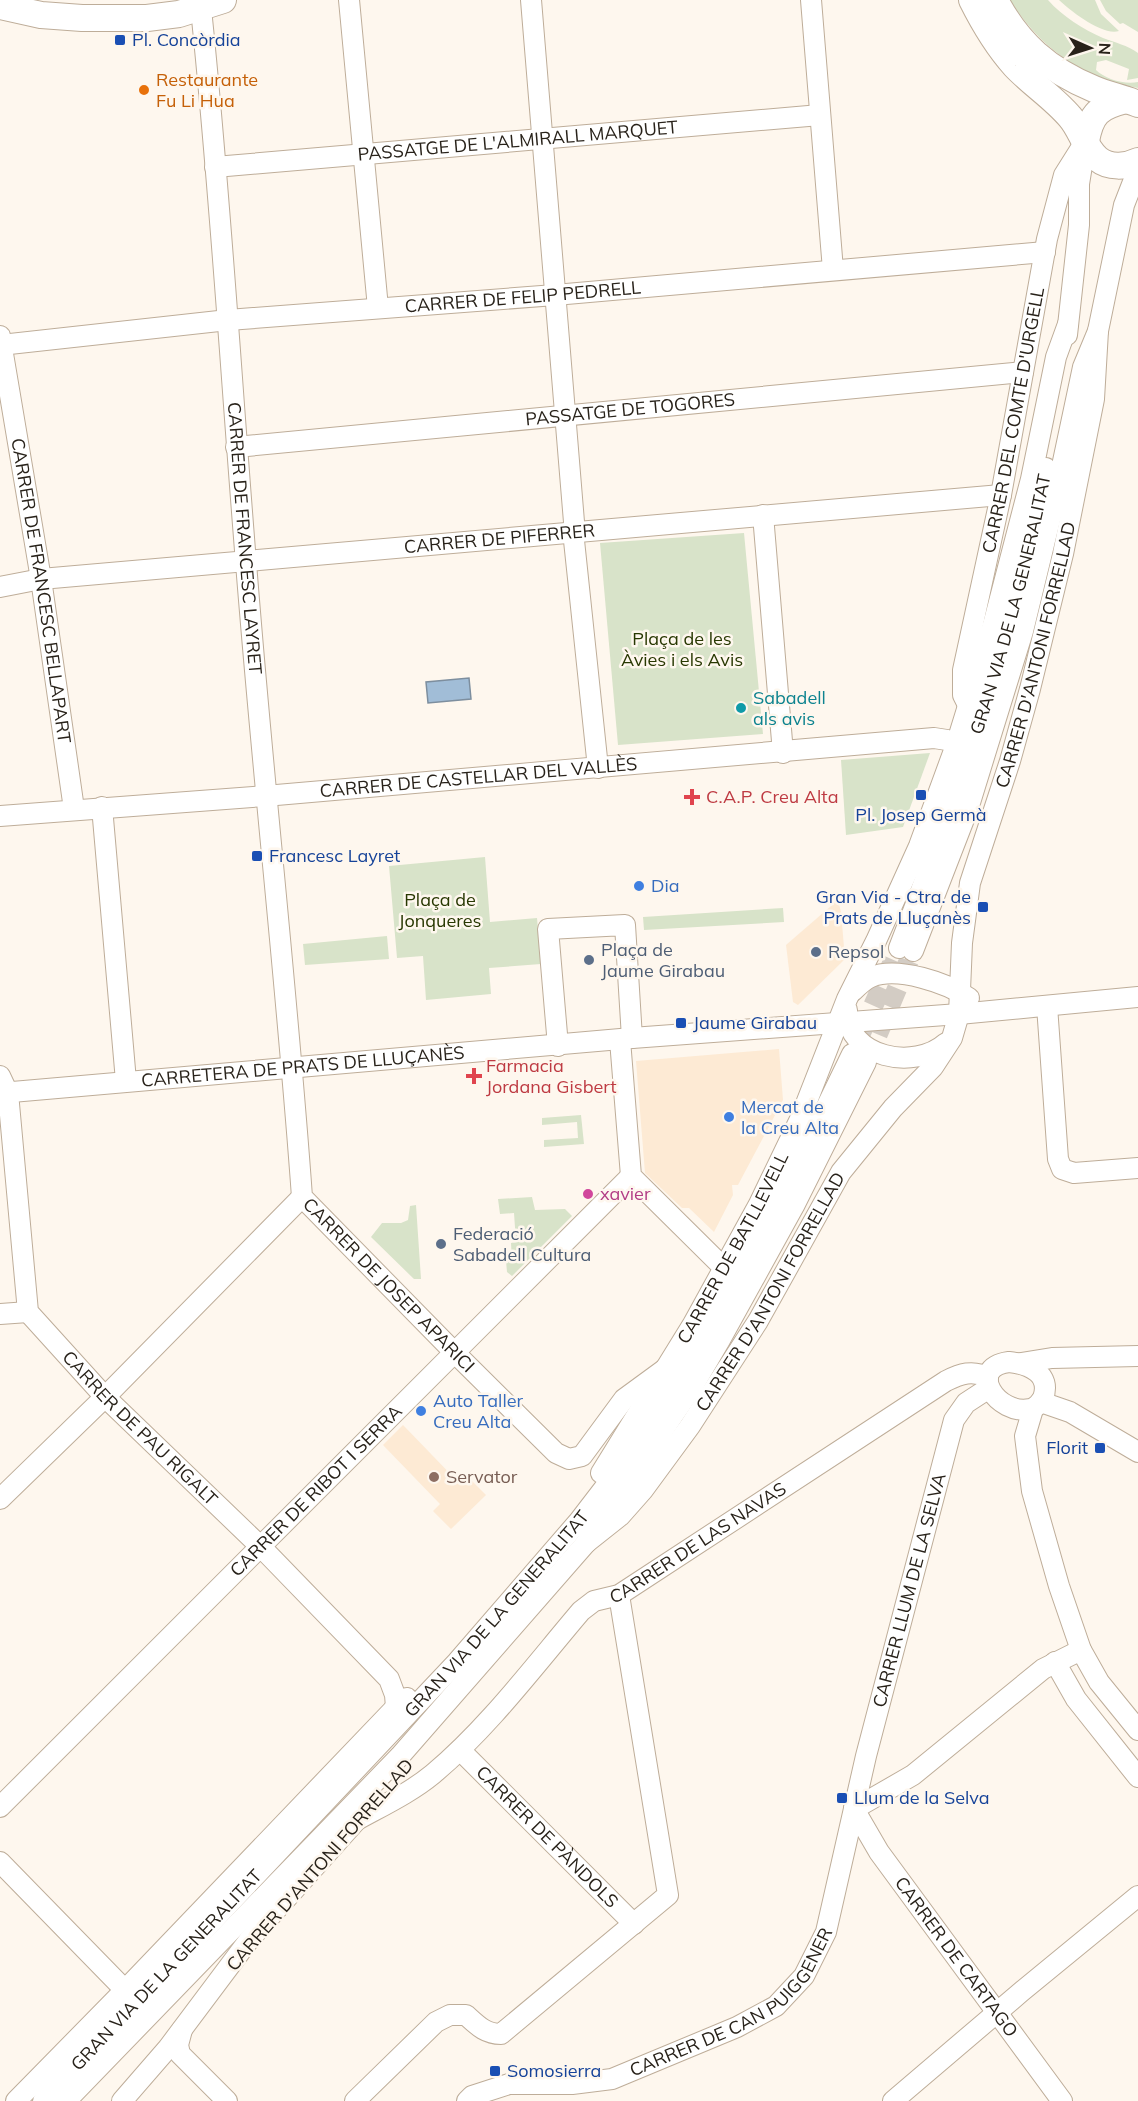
<svg xmlns="http://www.w3.org/2000/svg" width="1138" height="2101" font-family="Mulish,sans-serif">
  <style>
    .built { fill: #fdead4 }
    .green { fill: #d8e3c9 }
    .water { fill: #a1bdd7; stroke: #7d8e9e; stroke-width: 1.5 }
    .lines { fill: none; stroke-linecap: round; stroke-linejoin: round }
    .minor-tunnel { stroke: #d3ccc4; stroke-width: 20; stroke-dasharray: 20 10; stroke-linecap: butt }
    .minor-casing { stroke: #bead99; stroke-width: 22 }
    .major-casing { stroke: #bead99; stroke-width: 28 }
    .minor { stroke: #fff; stroke-width: 20 }
    .major { stroke: #fff; stroke-width: 26 }
    .transit-dot { fill: #1a4fb4; stroke: #fef7ee; stroke-width: 2 }
    .food-dot { fill: #e8710a; stroke: #fef7ee; stroke-width: 2 }
    .culture-dot { fill: #0f9aa8; stroke: #fef7ee; stroke-width: 2 }
    .health-dot { fill: #e0444e; stroke: #fef7ee; stroke-width: 2 }
    .shop-dot { fill: #3f7fe0; stroke: #fef7ee; stroke-width: 2 }
    .service-dot { fill: #5c6f8a; stroke: #fef7ee; stroke-width: 2 }
    .hotel-dot { fill: #d1479c; stroke: #fef7ee; stroke-width: 2 }
    .education-dot { fill: #8d6e63; stroke: #fef7ee; stroke-width: 2 }
    .labels { text-anchor: middle; stroke-width: 5; stroke-linejoin: round; paint-order: stroke }
    .transit-label { font-size: 18px; fill: #164399; stroke: #fef7ee; text-anchor: start }
    .food-label { font-size: 18px; fill: #c56008; stroke: #fef7ee; text-anchor: start }
    .street-label { font-size: 18px; fill: #28221a; stroke: #fef7ee }
    .park-label { font-size: 18px; fill: #283802; stroke: #fef7ee }
    .culture-label { font-size: 18px; fill: #0d838f; stroke: #fef7ee; text-anchor: start }
    .health-label { font-size: 18px; fill: #be3a42; stroke: #fef7ee; text-anchor: start }
    .shop-label { font-size: 18px; fill: #366cbe; stroke: #fef7ee; text-anchor: start }
    .service-label { font-size: 18px; fill: #4e5e75; stroke: #fef7ee; text-anchor: start }
    .hotel-label { font-size: 18px; fill: #b23c85; stroke: #fef7ee; text-anchor: start }
    .education-label { font-size: 18px; fill: #785e54; stroke: #fef7ee; text-anchor: start }
  </style>
  <rect width="100%" height="100%" fill="#fef7ee"/>
  <g class="built">
    <polygon points="838,900 841,912 845,959 798,1005 793,1002 786,945"/>
    <polygon points="779,1049 783,1100 738,1185 732,1185 733,1195 714,1232 689,1208 682,1208 645,1173 636,1061"/>
    <polygon points="403,1425 460,1484 468,1477 486,1495 451,1529 433,1511 440,1504 383,1445"/>
  </g>
  <g class="green">
    <path d="M1010,0H1048C1063,17 1083,29 1103,38C1116,43 1127,45 1138,53V78L1127,80L1129,69L1106,60L1097,62L1096,70C1105,79 1125,85 1138,82V88C1081,77 1041,49 1010,0Z"/>
    <path d="M1059,0H1095L1101,14L1119,31C1102,36 1071,11 1059,0Z"/>
    <polygon points="1100,0 1138,0 1138,32 1123,23 1120,24 1106,11"/>
    <polygon points="744,533 763,734 618,745 600,543"/>
    <polygon points="930,753 903,827 846,835 841,760"/>
    <polygon points="485,857 490,922 537,918 541,964 489,968 491,994 426,1000 423,956 397,958 389,866"/>
    <polygon points="783,908 784,922 644,930 643,917"/>
    <polygon points="387,936 389,959 305,965 303,944"/>
    <polygon points="581,1115 584,1144 544,1147 544,1140 578,1138 577,1122 542,1125 542,1118"/>
    <polygon points="532,1197 535,1210 565,1209 572,1216 512,1276 507,1272 506,1261 512,1261 511,1243 516,1242 514,1213 500,1214 498,1199"/>
    <polygon points="416,1205 421,1279 414,1279 371,1237 382,1223 401,1223 408,1220 410,1206"/>
  </g>
  <polygon class="water" points="469,678 471,699 428,703 426,682"/>
  <g class="lines">
    <g class="minor-tunnel">
      <polyline points="861,1033 899,948"/>
      <polyline points="866,1062 913,951"/>
    </g>
    <g class="minor-casing">
      <g id="minor">
        <polyline points="349,0 378,308"/>
        <polyline points="531,0 574,522 573,531 598,768"/>
        <polyline points="811,0 833,270"/>
        <path id="s1" d="M201,9C222,209 233,411 250,612C266,807 288,1001 302,1197L455,1353L556,1453L569,1459L582,1456L624,1399L665,1369"/>
        <path id="s2" d="M215,167L820,115"/>
        <polyline points="1067,335 1079,225 1079,184 1086,141"/>
        <path id="s3" d="M0,336L41,579L74,809"/>
        <path id="s4" d="M0,345L228,320L555,295L1045,252"/>
        <path id="s5" d="M236,447L1023,372"/>
        <polyline points="763,515 783,753"/>
        <path id="s6" d="M0,587L41,579L1001,495"/>
        <path id="s7" d="M968,705L963,695V670L1001,495L1047,239L1064,175L1081,148"/>
        <polyline points="102,807 126,1081"/>
        <path id="s8" d="M0,816L265,796L934,738L947,740L956,745"/>
        <path id="s9" d="M899,948C960,791 1014,633 1046,468"/>
        <polyline points="913,951 968,809 1023,631 1055,499 1083,367 1098,331 1124,205 1138,169"/>
        <path d="M853,991C858,986 864,980 871,977C898,966 947,983 969,998"/>
        <polyline points="1047,1006 1058,1159 1062,1169 1074,1173 1138,1168"/>
        <path d="M847,1010C846,1058 915,1071 946,1043"/>
        <polyline points="620,1040 631,1176 725,1269"/>
        <polyline points="558,1046 548,929 625,925 632,1038"/>
        <path id="s10" d="M0,1076L8,1093L28,1312L105,1397L261,1547L389,1679L395,1695L396,1707"/>
        <path id="s11" d="M0,1093L632,1038L959,1014L1138,997"/>
        <polyline points="0,1314 28,1312"/>
        <path d="M1009,1362C1029,1364 1052,1374 1043,1398C1040,1403 1036,1408 1030,1409C998,1416 965,1368 1009,1362Z"/>
        <polyline points="1021,1363 1052,1358 1138,1356"/>
        <polyline points="1041,1402 1070,1412 1138,1452"/>
        <polyline points="1033,1409 1025,1436 1027,1452 1032,1491 1059,1586 1081,1650 1099,1682 1138,1730"/>
        <path id="s12" d="M601,1473L693,1324L759,1204L800,1119L847,999L876,941L919,846L956,745L993,625L1031,479L1056,357L1068,324"/>
        <polyline points="0,1499 105,1397 302,1197"/>
        <path id="s13" d="M586,1543L620,1516L643,1490L690,1426L758,1321L841,1172L893,1108L933,1067L952,1038L959,1014L962,943L970,883L1010,761L1030,689L1063,554L1094,399L1098,331"/>
        <polyline points="1055,1662 1076,1699 1138,1777"/>
        <path id="s14" d="M460,1750L634,1924"/>
        <path id="s15" d="M0,1807L631,1176"/>
        <path id="s16" d="M854,1809L879,1852L1062,2101"/>
        <polyline points="854,1809 913,1775 1043,1669 1081,1650"/>
        <path id="s17" d="M355,1821C382,1806 410,1793 433,1774C488,1728 535,1665 581,1611L594,1601L619,1595L946,1381C960,1374 973,1369 988,1378"/>
        <polyline points="0,1862 125,1990"/>
        <polyline points="182,2030 178,2045 180,2054 227,2101"/>
        <polyline points="16,2101 125,1990 396,1707 407,1698"/>
        <path id="s18" d="M43,2101L457,1662L579,1521L622,1465L668,1397L697,1350L782,1198L852,1054"/>
        <polyline points="66,2101 400,1756 586,1543 693,1386 720,1340 794,1206 866,1062"/>
        <polyline points="122,2101 168,2048 249,1940 364,1812"/>
        <path d="M355,2101L436,2022L450,2015H466C477,2025 485,2034 501,2034L668,1895L619,1595"/>
        <path id="s19" d="M467,2101L472,2096L509,2084H572L612,2079L737,2027L776,2006L804,1976L826,1932L866,1756L954,1420L966,1403L989,1388"/>
        <polyline points="893,2101 1021,1992 1138,1896"/>
      </g>
    </g>
    <g class="major-casing">
      <g id="major">
        <path d="M972,0C984,24 997,46 1015,66C1032,84 1054,98 1070,117C1081,129 1085,149 1098,159C1109,168 1126,167 1138,161"/>
        <path d="M995,0C1018,44 1048,70 1094,89C1108,95 1124,98 1138,104"/>
        <polyline points="0,6 41,15 82,18 147,18 179,14 223,0"/>
        <path d="M1086,141C1091,113 1099,107 1126,100"/>
      </g>
    </g>
    <use href="#minor" class="minor"/>
    <use href="#major" class="major"/>
  </g>
  <g class="transit-dot">
    <rect x="114" y="34" width="12" height="12" rx="3"/>
    <rect x="915" y="789" width="12" height="12" rx="3"/>
    <rect x="251" y="850" width="12" height="12" rx="3"/>
    <rect x="977" y="901" width="12" height="12" rx="3"/>
    <rect x="675" y="1017" width="12" height="12" rx="3"/>
    <rect x="1094" y="1442" width="12" height="12" rx="3"/>
    <rect x="836" y="1792" width="12" height="12" rx="3"/>
    <rect x="489" y="2065" width="12" height="12" rx="3"/>
  </g>
  <circle class="food-dot" cx="144" cy="90" r="6"/>
  <circle class="culture-dot" cx="741" cy="708" r="6"/>
  <g class="health-dot">
    <path d="M689 788h6v6h6v6h-6v6h-6v-6h-6v-6h6z"/>
    <path d="M471 1067h6v6h6v6h-6v6h-6v-6h-6v-6h6z"/>
  </g>
  <g class="shop-dot">
    <circle cx="639" cy="886" r="6"/>
    <circle cx="729" cy="1117" r="6"/>
    <circle cx="421" cy="1411" r="6"/>
  </g>
  <g class="service-dot">
    <circle cx="816" cy="952" r="6"/>
    <circle cx="589" cy="960" r="6"/>
    <circle cx="441" cy="1244" r="6"/>
  </g>
  <circle class="hotel-dot" cx="588" cy="1194" r="6"/>
  <circle class="education-dot" cx="434" cy="1477" r="6"/>
  <g class="labels">
    <g class="transit-label">
      <text x="132" y="46">Pl. Concòrdia</text>
      <text x="921" y="821" text-anchor="middle">Pl. Josep Germà</text>
      <text x="269" y="862">Francesc Layret</text>
      <text x="971" y="903" text-anchor="end">Gran Via - Ctra. de<tspan x="971" dy="21">Prats de Lluçanès</tspan></text>
      <text x="693" y="1029">Jaume Girabau</text>
      <text x="1088" y="1454" text-anchor="end">Florit</text>
      <text x="854" y="1804">Llum de la Selva</text>
      <text x="507" y="2077">Somosierra</text>
    </g>
    <g class="food-label">
      <text x="156" y="86">Restaurante<tspan x="156" dy="21">Fu Li Hua</tspan></text>
    </g>
    <g class="street-label">
      <text dy="6" stroke="none"><textPath href="#s2" startOffset="304">PASSATGE DE L'ALMIRALL MARQUET</textPath></text>
      <text dy="6" stroke="none"><textPath href="#s4" startOffset="525">CARRER DE FELIP PEDRELL</textPath></text>
      <text dy="6" stroke="none"><textPath href="#s5" startOffset="396">PASSATGE DE TOGORES</textPath></text>
      <text dy="6" stroke="none"><textPath href="#s7" startOffset="291">CARRER DEL COMTE D'URGELL</textPath></text>
      <text dy="6" stroke="none"><textPath href="#s6" startOffset="502">CARRER DE PIFERRER</textPath></text>
      <text dy="6" stroke="none"><textPath href="#s1" startOffset="531">CARRER DE FRANCESC LAYRET</textPath></text>
      <text dy="6" stroke="none"><textPath href="#s3" startOffset="258">CARRER DE FRANCESC BELLAPART</textPath></text>
      <text dy="6" stroke="none"><textPath href="#s9" startOffset="362">GRAN VIA DE LA GENERALITAT</textPath></text>
      <text dy="6" stroke="none"><textPath href="#s13" startOffset="1022">CARRER D'ANTONI FORRELLAD</textPath></text>
      <text dy="6" stroke="none"><textPath href="#s8" startOffset="480">CARRER DE CASTELLAR DEL VALLÈS</textPath></text>
      <text dy="6" stroke="none"><textPath href="#s11" startOffset="304">CARRETERA DE PRATS DE LLUÇANÈS</textPath></text>
      <text dy="6" stroke="none"><textPath href="#s12" startOffset="261">CARRER DE BATLLEVELL</textPath></text>
      <text dy="6" stroke="none"><textPath href="#s1" startOffset="1316">CARRER DE JOSEP APARICI</textPath></text>
      <text dy="6" stroke="none"><textPath href="#s13" startOffset="314">CARRER D'ANTONI FORRELLAD</textPath></text>
      <text dy="6" stroke="none"><textPath href="#s10" startOffset="400">CARRER DE PAU RIGALT</textPath></text>
      <text dy="6" stroke="none"><textPath href="#s15" startOffset="447">CARRER DE RIBOT I SERRA</textPath></text>
      <text dy="6" stroke="none"><textPath href="#s17" startOffset="448">CARRER DE LAS NAVAS</textPath></text>
      <text dy="6" stroke="none"><textPath href="#s19" startOffset="771">CARRER LLUM DE LA SELVA</textPath></text>
      <text dy="6" stroke="none"><textPath href="#s18" startOffset="666">GRAN VIA DE LA GENERALITAT</textPath></text>
      <text dy="6" stroke="none"><textPath href="#s14" startOffset="123">CARRER DE PÀNDOLS</textPath></text>
      <text transform="translate(320 1865) rotate(-49)" y="6">CARRER D'ANTONI FORRELLAD</text>
      <text dy="6" stroke="none"><textPath href="#s16" startOffset="180">CARRER DE CARTAGO</textPath></text>
      <text dy="6" stroke="none"><textPath href="#s18" startOffset="180">GRAN VIA DE LA GENERALITAT</textPath></text>
      <text dy="6" stroke="none"><textPath href="#s19" startOffset="296">CARRER DE CAN PUIGGENER</textPath></text>
    </g>
    <g class="park-label">
      <text x="682" y="645">Plaça de les<tspan x="682" dy="21">Àvies i els Avis</tspan></text>
      <text x="440" y="906">Plaça de<tspan x="440" dy="21">Jonqueres</tspan></text>
    </g>
    <g class="culture-label">
      <text x="753" y="704">Sabadell<tspan x="753" dy="21">als avis</tspan></text>
    </g>
    <g class="health-label">
      <text x="706" y="803">C.A.P. Creu Alta</text>
      <text x="486" y="1072">Farmacia<tspan x="486" dy="21">Jordana Gisbert</tspan></text>
    </g>
    <g class="shop-label">
      <text x="651" y="892">Dia</text>
      <text x="741" y="1113">Mercat de<tspan x="741" dy="21">la Creu Alta</tspan></text>
      <text x="433" y="1407">Auto Taller<tspan x="433" dy="21">Creu Alta</tspan></text>
    </g>
    <g class="service-label">
      <text x="601" y="956">Plaça de<tspan x="601" dy="21">Jaume Girabau</tspan></text>
      <text x="828" y="958">Repsol</text>
      <text x="453" y="1240">Federació<tspan x="453" dy="21">Sabadell Cultura</tspan></text>
    </g>
    <g class="hotel-label">
      <text x="600" y="1200">xavier</text>
    </g>
    <g class="education-label">
      <text x="446" y="1483">Servator</text>
    </g>
  </g>
  <g transform="translate(1090 48) rotate(93)" stroke="#fef7ee" stroke-width="4.5" paint-order="stroke">
  <path d="M0-4.5L10 22L0 15L-10 22Z" fill="#28221a"/>
  <text y="-9" font-size="16" font-weight="bold" text-anchor="middle" fill="#28221a">N</text>
  </g>
</svg>
